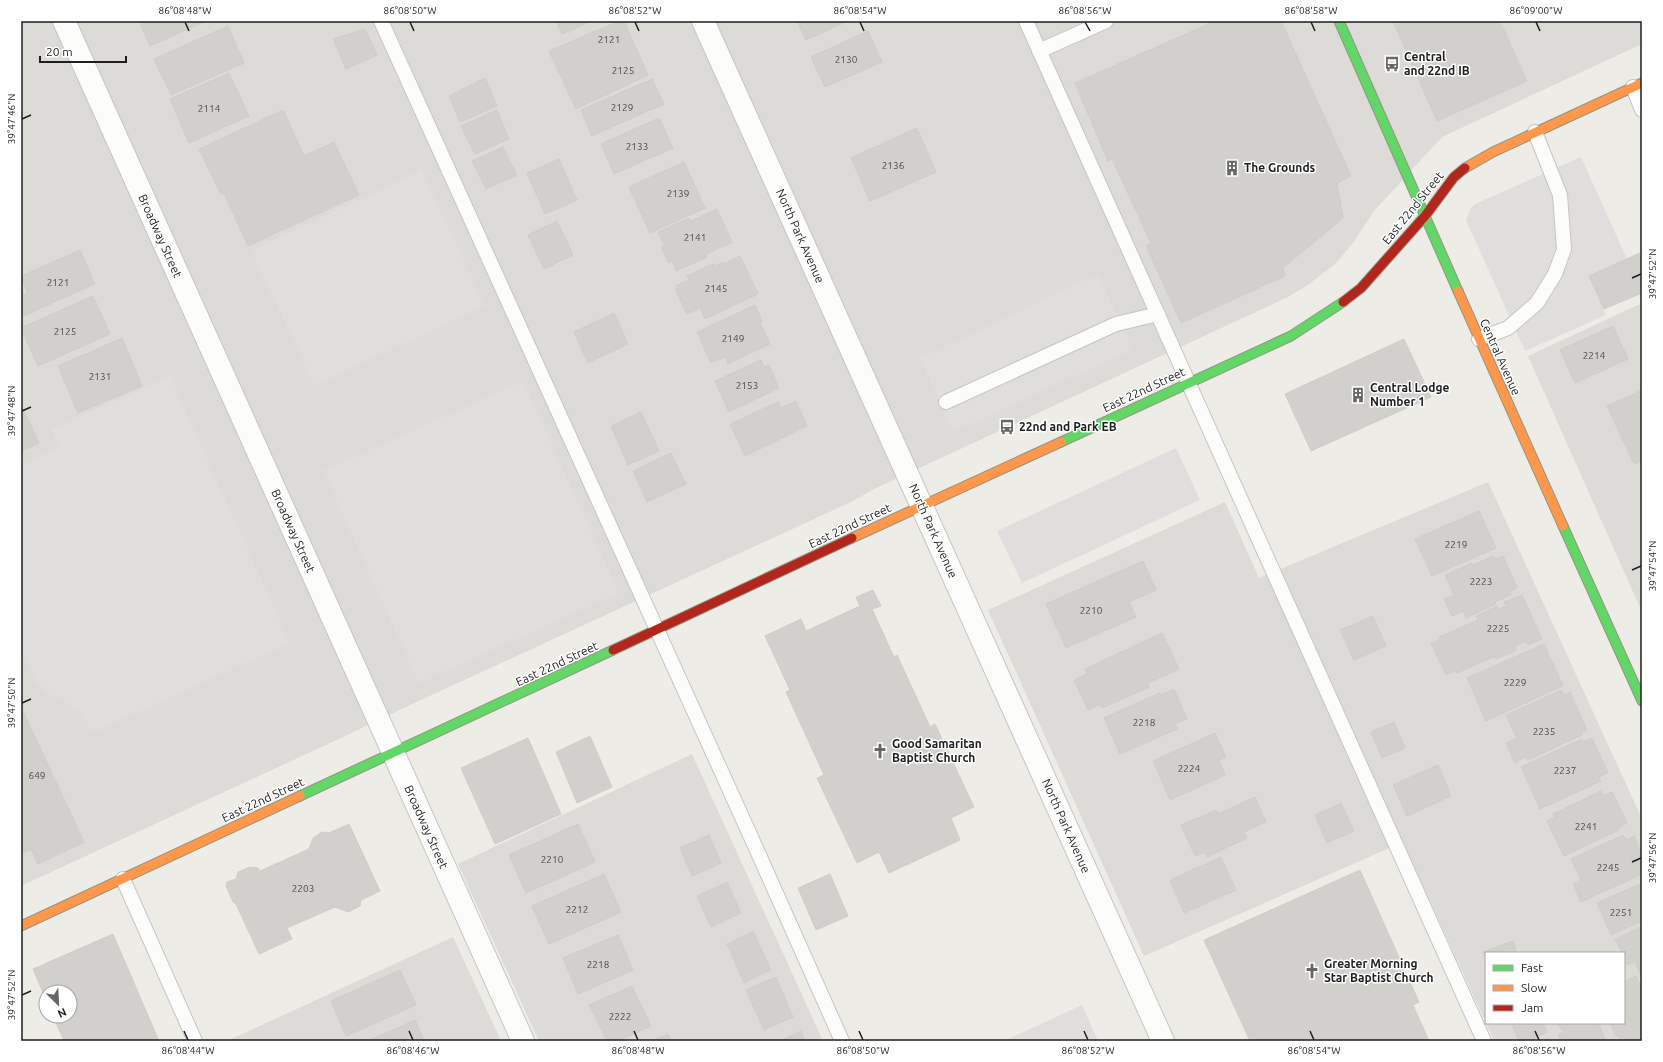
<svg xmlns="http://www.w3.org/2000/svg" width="1663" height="1062" font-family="Ubuntu,sans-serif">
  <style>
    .residential { fill: #dcdbd8 }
    .parking { fill: #dfdedc }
    .building { fill: #d2d0cc; stroke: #d0cdc8 }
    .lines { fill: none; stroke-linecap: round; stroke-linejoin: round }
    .lane-casing { stroke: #c5c5c3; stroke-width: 16 }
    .street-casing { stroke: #c5c5c3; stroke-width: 24 }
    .fast-casing { stroke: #929680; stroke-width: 11 }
    .slow-casing { stroke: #929680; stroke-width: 11 }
    .jam-casing { stroke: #929680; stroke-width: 11 }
    .lane { stroke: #fcfcfb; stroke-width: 14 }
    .street { stroke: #fcfcfb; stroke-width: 22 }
    .fast { stroke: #63d668; stroke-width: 9 }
    .slow { stroke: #ff974d; stroke-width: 9 }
    .jam { stroke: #b3261e; stroke-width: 9 }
    .ticks { fill: none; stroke: #1e1e1e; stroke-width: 1.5 }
    .labels { text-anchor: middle; stroke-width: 3; stroke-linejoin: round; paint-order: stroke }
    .number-label { font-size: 10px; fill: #4b4a4a }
    .poi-label { font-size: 12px; font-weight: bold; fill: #1e1e1e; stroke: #fff; text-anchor: start }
    .street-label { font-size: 12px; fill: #1e1e1e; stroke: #fff }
    .neatline { fill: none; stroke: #1e1e1e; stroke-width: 1.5 }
    .ticks-label { font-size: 10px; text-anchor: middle; fill: #1e1e1e }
  </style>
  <rect width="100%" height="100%" fill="#edece7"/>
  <g class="residential">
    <polygon points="21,21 1642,21 1642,44 1442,137 1374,211 1353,243 1335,264 1309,284 1288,297 874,489 851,502 410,705 339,739 21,886"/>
    <polygon points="1642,303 1642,612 1528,356"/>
    <polygon points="1488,482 1642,819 1642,1041 1494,1041 1486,1023 1624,1023 1624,953 1486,953 1486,1023 1403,842 1144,956 988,610 1225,502 1259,578"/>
    <polygon points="692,754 823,1041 539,1041 458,864"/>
    <polygon points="453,937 501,1041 227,1041"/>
  </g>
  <g class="parking">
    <polygon points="1581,157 1627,259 1589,276 1606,315 1525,351 1466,220 1471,208 1475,204"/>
    <polygon points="421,170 485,305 315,386 251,251"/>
    <polygon points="1098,274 1133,349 954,432 920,358"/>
    <polygon points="170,376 290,643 92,733 81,711 48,693 36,681 21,651 21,465 59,448 51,430"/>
    <polygon points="523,381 619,593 419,683 323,471"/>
    <polygon points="1176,448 1200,500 1022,583 997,531"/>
    <polygon points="1082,1005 1098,1041 1004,1041"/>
  </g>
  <g class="building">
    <polygon points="139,21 206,21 150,46"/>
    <polygon points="556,21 592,21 562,34"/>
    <polygon points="619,21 624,21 648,75 576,109 549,51"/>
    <polygon points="797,21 848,21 806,40"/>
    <polygon points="1215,21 1281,21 1351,176 1337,183 1343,218 1283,268 1285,276 1181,323 1146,246 1151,243 1112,159 1108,161 1075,83"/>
    <polygon points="1393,21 1500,21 1527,81 1437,121"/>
    <polygon points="228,26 244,63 171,95 154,59"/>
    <polygon points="365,29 377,55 346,69 333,39"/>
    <polygon points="868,31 882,62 825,87 811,57"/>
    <polygon points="229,73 249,116 189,143 170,99"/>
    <polygon points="485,78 497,106 460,122 449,96"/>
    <polygon points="652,79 664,104 592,136 581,110"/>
    <polygon points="283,110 304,156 334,142 359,195 248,246 224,193 221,194 199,149"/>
    <polygon points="497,110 509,139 475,154 461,126"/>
    <polygon points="659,118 673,148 614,174 601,144"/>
    <polygon points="917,128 936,172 870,201 851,158"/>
    <polygon points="503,147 517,175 486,189 472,161"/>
    <polygon points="559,159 577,200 545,214 527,173"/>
    <polygon points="684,162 705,208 650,233 629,187"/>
    <polygon points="717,209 732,242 706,254 707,257 676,271 672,261 668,262 661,247 665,246 658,232 689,218 691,221"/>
    <polygon points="557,221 573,255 544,269 528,235"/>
    <polygon points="80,250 95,284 21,317 21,296 27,293 21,276"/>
    <polygon points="1642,252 1642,293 1604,309 1589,276"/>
    <polygon points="740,256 758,294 705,319 700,308 687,314 676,291 677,290 676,286 689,280 687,276 713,264 715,266 723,262 724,264"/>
    <polygon points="93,296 110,334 38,366 21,328"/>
    <polygon points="755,305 762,321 760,322 770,344 728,364 725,357 711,363 697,332"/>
    <polygon points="614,313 628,344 588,363 574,332"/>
    <polygon points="1613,326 1628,359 1575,383 1560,350"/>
    <polygon points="122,338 142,386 78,413 58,366"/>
    <polygon points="1404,339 1431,397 1311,451 1285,394"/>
    <polygon points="761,360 764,367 769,365 779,388 729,412 715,381"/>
    <polygon points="1642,390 1642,461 1634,464 1607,406"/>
    <polygon points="796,401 807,426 745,456 730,424 778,402 781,408"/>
    <polygon points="21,405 39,443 21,451"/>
    <polygon points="641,412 659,451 628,465 611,426"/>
    <polygon points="671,453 686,484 647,502 633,471"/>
    <polygon points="1479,511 1496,548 1432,576 1415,539"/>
    <polygon points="1493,556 1495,559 1503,556 1517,588 1510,591 1511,595 1495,602 1496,604 1466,618 1463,611 1452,616 1444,599 1454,595 1445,575 1472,563 1473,565"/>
    <polygon points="1143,561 1156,590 1129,602 1136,617 1066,648 1046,604"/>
    <polygon points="873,590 881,606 872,609 894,657 897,655 930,727 935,724 974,807 951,818 960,840 889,873 879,852 857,863 817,778 824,775 786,692 790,690 765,636 801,619 806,631 860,606 856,597"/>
    <polygon points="1522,595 1542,639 1528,645 1526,641 1515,646 1516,650 1496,659 1495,656 1457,673 1456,670 1446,675 1431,643 1440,639 1439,637 1478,620 1476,616 1497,606 1499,609 1506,606 1504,602"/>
    <polygon points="1373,616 1386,646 1354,660 1340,630"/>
    <polygon points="1162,633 1179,669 1148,683 1149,687 1102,708 1100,704 1088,710 1074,680 1087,674 1085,669"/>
    <polygon points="1544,644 1563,686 1486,721 1467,678"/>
    <polygon points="1174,689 1187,719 1175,724 1177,729 1120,754 1104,718 1160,693 1161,695"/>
    <polygon points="1561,690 1564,695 1570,692 1587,730 1581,733 1582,735 1528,760 1526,757 1515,763 1506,743 1517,738 1506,715"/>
    <polygon points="21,707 84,842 38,864 31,849 21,854"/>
    <polygon points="1394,722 1405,748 1382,758 1371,732"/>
    <polygon points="1215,733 1226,757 1219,760 1225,775 1170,800 1153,761"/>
    <polygon points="590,736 612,787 577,803 556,752"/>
    <polygon points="528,738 561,814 495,844 461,768"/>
    <polygon points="1592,738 1608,773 1599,777 1601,781 1540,809 1521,767 1582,739 1583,742"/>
    <polygon points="1438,765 1451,796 1407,816 1393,785"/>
    <polygon points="1601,791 1603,796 1612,792 1627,823 1618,828 1619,830 1564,856 1547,821 1555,817 1553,814"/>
    <polygon points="1255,797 1266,822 1244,832 1247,838 1207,857 1205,852 1195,856 1181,825 1216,810 1218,814"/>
    <polygon points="1341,803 1354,831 1327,843 1315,815"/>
    <polygon points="349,824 380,891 361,900 360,906 348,912 335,907 287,928 292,939 259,954 236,904 233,902 226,886 227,882 236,879 238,872 250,867 258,868 260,871 309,849 313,838 322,832 329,833"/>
    <polygon points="578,824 595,862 526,893 509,855"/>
    <polygon points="709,835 721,863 692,876 680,848"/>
    <polygon points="1623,835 1626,840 1634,836 1642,854 1642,874 1581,902 1573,884 1581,880 1571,859"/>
    <polygon points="1221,857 1236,890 1184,913 1170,880"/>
    <polygon points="1360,870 1419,1002 1413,1005 1429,1041 1250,1041 1204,940"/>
    <polygon points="604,874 621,912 549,944 532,906"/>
    <polygon points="830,874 848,916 816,930 798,888"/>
    <polygon points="727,882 741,913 711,927 697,896"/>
    <polygon points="1642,883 1642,921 1611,935 1597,903"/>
    <polygon points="1642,927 1642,972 1640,973 1635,962 1627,965 1624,958 1624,953 1622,953 1615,939"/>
    <polygon points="753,931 771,970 744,983 727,944"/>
    <polygon points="113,934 159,1041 64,1041 53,1016 70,1016 70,992 46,992 46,1000 33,969"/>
    <polygon points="618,935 633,970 578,994 563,958"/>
    <polygon points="1513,941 1517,953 1486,953 1486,960 1483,952"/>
    <polygon points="400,970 416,1005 346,1036 331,1001"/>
    <polygon points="1636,976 1642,990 1642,1041 1621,1041 1618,1035 1616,1036 1610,1023 1624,1023 1624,982"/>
    <polygon points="776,977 793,1017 764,1030 746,990"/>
    <polygon points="632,986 651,1026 619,1041 607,1041 589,1005"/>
    <polygon points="415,1020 424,1041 368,1041"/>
    <polygon points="1511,1023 1543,1023 1547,1032 1528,1041 1519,1041"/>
    <polygon points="1558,1023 1598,1023 1606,1041 1561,1041 1558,1035 1563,1033"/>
    <polygon points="801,1031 805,1041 780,1041"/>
    <polygon points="668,1034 671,1041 651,1041"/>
    <polygon points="1549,1038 1551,1041 1542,1041"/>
  </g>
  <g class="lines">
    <g class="lane-casing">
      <g id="lane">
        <polyline points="381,21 751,837 842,1041"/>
        <polyline points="1026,21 1484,1041"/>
        <polyline points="1039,51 1106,21"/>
        <polyline points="1633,87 1642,110"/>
        <polyline points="1479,339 1508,328 1537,303 1555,274 1564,249 1560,195 1535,132"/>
        <polyline points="946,402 1116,324 1158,314"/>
        <polyline points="123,879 195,1041"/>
      </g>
    </g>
    <g class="street-casing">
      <g id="street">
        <polyline points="64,21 523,1041"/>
        <polyline points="703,21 1163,1041"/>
      </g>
    </g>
    <g class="fast-casing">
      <g id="fast">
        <polyline points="1339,21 1458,291"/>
        <polyline points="1061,442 1291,336 1343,302"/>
        <polyline points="1563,526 1642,701"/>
        <polyline points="300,796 613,650"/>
      </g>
    </g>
    <g class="slow-casing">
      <g id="slow">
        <polyline points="1465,168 1493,152 1642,83"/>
        <polyline points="1458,291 1563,526"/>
        <polyline points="852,538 1061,442"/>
        <polyline points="21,926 300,796"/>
      </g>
    </g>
    <g class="jam-casing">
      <g id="jam">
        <polyline points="1343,302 1361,288 1425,216 1454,177 1465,168"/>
        <polyline points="613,650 852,538"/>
      </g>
    </g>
    <use href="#lane" class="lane"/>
    <use href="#street" class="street"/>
    <use href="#fast" class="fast"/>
    <use href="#slow" class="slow"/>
    <use href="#jam" class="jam"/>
  </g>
  <path class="ticks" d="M185,22L189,31M410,22L414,31M635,22L639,31M860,22L864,31M1085,22L1090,31M1311,22L1315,31M1536,22L1540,31M22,119L31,115M1632,278L1641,274M22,411L31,407M1632,570L1641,566M22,703L31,699M1632,862L1641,858M22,995L31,991M184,1031L188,1040M409,1031L413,1040M634,1031L638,1040M859,1031L863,1040M1084,1031L1088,1040M1310,1031L1314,1040M1535,1031L1539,1040"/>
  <defs>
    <g id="bus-bare" transform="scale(1.2)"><path d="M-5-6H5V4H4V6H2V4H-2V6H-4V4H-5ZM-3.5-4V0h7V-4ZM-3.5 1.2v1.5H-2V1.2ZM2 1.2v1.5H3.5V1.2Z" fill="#666664" stroke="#fff" stroke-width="2.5" paint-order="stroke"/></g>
    <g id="building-bare" transform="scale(1.2)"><path d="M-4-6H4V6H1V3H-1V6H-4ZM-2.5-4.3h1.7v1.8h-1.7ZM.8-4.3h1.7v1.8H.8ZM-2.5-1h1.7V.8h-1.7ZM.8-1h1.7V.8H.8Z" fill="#666664" stroke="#fff" stroke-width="2.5" paint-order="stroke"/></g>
    <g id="church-bare" transform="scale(1.2)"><path d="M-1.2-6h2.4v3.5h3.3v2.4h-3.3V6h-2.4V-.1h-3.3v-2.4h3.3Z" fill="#666664" stroke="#fff" stroke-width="2.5" paint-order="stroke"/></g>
  </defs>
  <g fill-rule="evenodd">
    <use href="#bus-bare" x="1392" y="64"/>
    <use href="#building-bare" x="1232" y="168"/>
    <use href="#building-bare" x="1358" y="395"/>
    <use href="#bus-bare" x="1007" y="427"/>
    <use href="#church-bare" x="880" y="751"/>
    <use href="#church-bare" x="1312" y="971"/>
  </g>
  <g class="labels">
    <g class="number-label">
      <text x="609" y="43">2121</text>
      <text x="846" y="63">2130</text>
      <text x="623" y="74">2125</text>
      <text x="622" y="111">2129</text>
      <text x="209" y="112">2114</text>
      <text x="637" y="150">2133</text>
      <text x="893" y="169">2136</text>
      <text x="678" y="197">2139</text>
      <text x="695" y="241">2141</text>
      <text x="58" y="286">2121</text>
      <text x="716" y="292">2145</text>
      <text x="65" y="335">2125</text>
      <text x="733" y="342">2149</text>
      <text x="1594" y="359">2214</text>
      <text x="100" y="380">2131</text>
      <text x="747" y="389">2153</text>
      <text x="1456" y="548">2219</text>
      <text x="1481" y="585">2223</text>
      <text x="1091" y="614">2210</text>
      <text x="1498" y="632">2225</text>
      <text x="1515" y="686">2229</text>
      <text x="1144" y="726">2218</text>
      <text x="1544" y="735">2235</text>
      <text x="1189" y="772">2224</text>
      <text x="1565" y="774">2237</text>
      <text x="37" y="779">649</text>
      <text x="1586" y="830">2241</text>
      <text x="552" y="863">2210</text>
      <text x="1608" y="871">2245</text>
      <text x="303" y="892">2203</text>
      <text x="577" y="913">2212</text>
      <text x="1621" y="916">2251</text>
      <text x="598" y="968">2218</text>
      <text x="620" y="1020">2222</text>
    </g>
    <g class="poi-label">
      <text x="1404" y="61">Central<tspan x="1404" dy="14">and 22nd IB</tspan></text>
      <text x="1244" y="172">The Grounds</text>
      <text x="1370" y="392">Central Lodge<tspan x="1370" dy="14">Number 1</tspan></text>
      <text x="1019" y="431">22nd and Park EB</text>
      <text x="892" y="748">Good Samaritan<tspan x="892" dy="14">Baptist Church</tspan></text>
      <text x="1324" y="968">Greater Morning<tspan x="1324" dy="14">Star Baptist Church</tspan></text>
    </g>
    <g class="street-label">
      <text transform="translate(1413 208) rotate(-51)" y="4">East 22nd Street</text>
      <text transform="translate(160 236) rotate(66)" y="4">Broadway Street</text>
      <text transform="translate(800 236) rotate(66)" y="4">North Park Avenue</text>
      <text transform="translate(1500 357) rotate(66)" y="4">Central Avenue</text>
      <text transform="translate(1144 390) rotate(-25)" y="4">East 22nd Street</text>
      <text transform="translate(850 526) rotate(-25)" y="4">East 22nd Street</text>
      <text transform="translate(293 531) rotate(66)" y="4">Broadway Street</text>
      <text transform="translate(933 531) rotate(66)" y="4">North Park Avenue</text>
      <text transform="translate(557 664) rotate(-25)" y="4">East 22nd Street</text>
      <text transform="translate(263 800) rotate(-25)" y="4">East 22nd Street</text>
      <text transform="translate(1066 826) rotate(66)" y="4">North Park Avenue</text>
      <text transform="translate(426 827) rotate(66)" y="4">Broadway Street</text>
    </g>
  </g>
  <rect width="1663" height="1062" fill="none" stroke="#ffffff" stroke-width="44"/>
  <rect x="1485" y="952" width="140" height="72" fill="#ffffff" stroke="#a5a5a5"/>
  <rect x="1493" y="965" width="20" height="6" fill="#63d668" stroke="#a5a5a5"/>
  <text x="1521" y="972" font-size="12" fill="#1e1e1e">Fast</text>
  <rect x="1493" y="985" width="20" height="6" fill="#ff974d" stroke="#a5a5a5"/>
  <text x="1521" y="992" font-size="12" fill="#1e1e1e">Slow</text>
  <rect x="1493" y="1005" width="20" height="6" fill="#b3261e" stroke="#a5a5a5"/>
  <text x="1521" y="1012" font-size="12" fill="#1e1e1e">Jam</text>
  <g transform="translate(58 1004) rotate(156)"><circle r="19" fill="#ffffff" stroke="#a5a5a5"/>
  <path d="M0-3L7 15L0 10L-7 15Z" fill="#666664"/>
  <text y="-6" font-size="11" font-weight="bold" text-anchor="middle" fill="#1e1e1e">N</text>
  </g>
  <path d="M40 56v6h86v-6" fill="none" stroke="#1e1e1e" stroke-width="2"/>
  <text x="46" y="56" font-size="12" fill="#1e1e1e" stroke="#ffffff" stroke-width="3" paint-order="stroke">20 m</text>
  <rect x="22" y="22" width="1619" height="1018" class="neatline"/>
  <g class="ticks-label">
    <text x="185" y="14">86°08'48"W</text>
    <text x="410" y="14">86°08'50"W</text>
    <text x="635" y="14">86°08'52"W</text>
    <text x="860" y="14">86°08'54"W</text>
    <text x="1085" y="14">86°08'56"W</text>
    <text x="1311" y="14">86°08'58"W</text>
    <text x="1536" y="14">86°09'00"W</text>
    <text transform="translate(11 119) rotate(-90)" y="4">39°47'46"N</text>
    <text transform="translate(1652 274) rotate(-90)" y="4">39°47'52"N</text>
    <text transform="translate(11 411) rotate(-90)" y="4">39°47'48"N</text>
    <text transform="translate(1652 566) rotate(-90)" y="4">39°47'54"N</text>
    <text transform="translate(11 703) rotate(-90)" y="4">39°47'50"N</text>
    <text transform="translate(1652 858) rotate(-90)" y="4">39°47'56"N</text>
    <text transform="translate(11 995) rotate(-90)" y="4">39°47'52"N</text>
    <text x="188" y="1054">86°08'44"W</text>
    <text x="413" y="1054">86°08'46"W</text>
    <text x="638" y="1054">86°08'48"W</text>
    <text x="863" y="1054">86°08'50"W</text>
    <text x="1088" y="1054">86°08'52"W</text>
    <text x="1314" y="1054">86°08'54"W</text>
    <text x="1539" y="1054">86°08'56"W</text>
  </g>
</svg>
